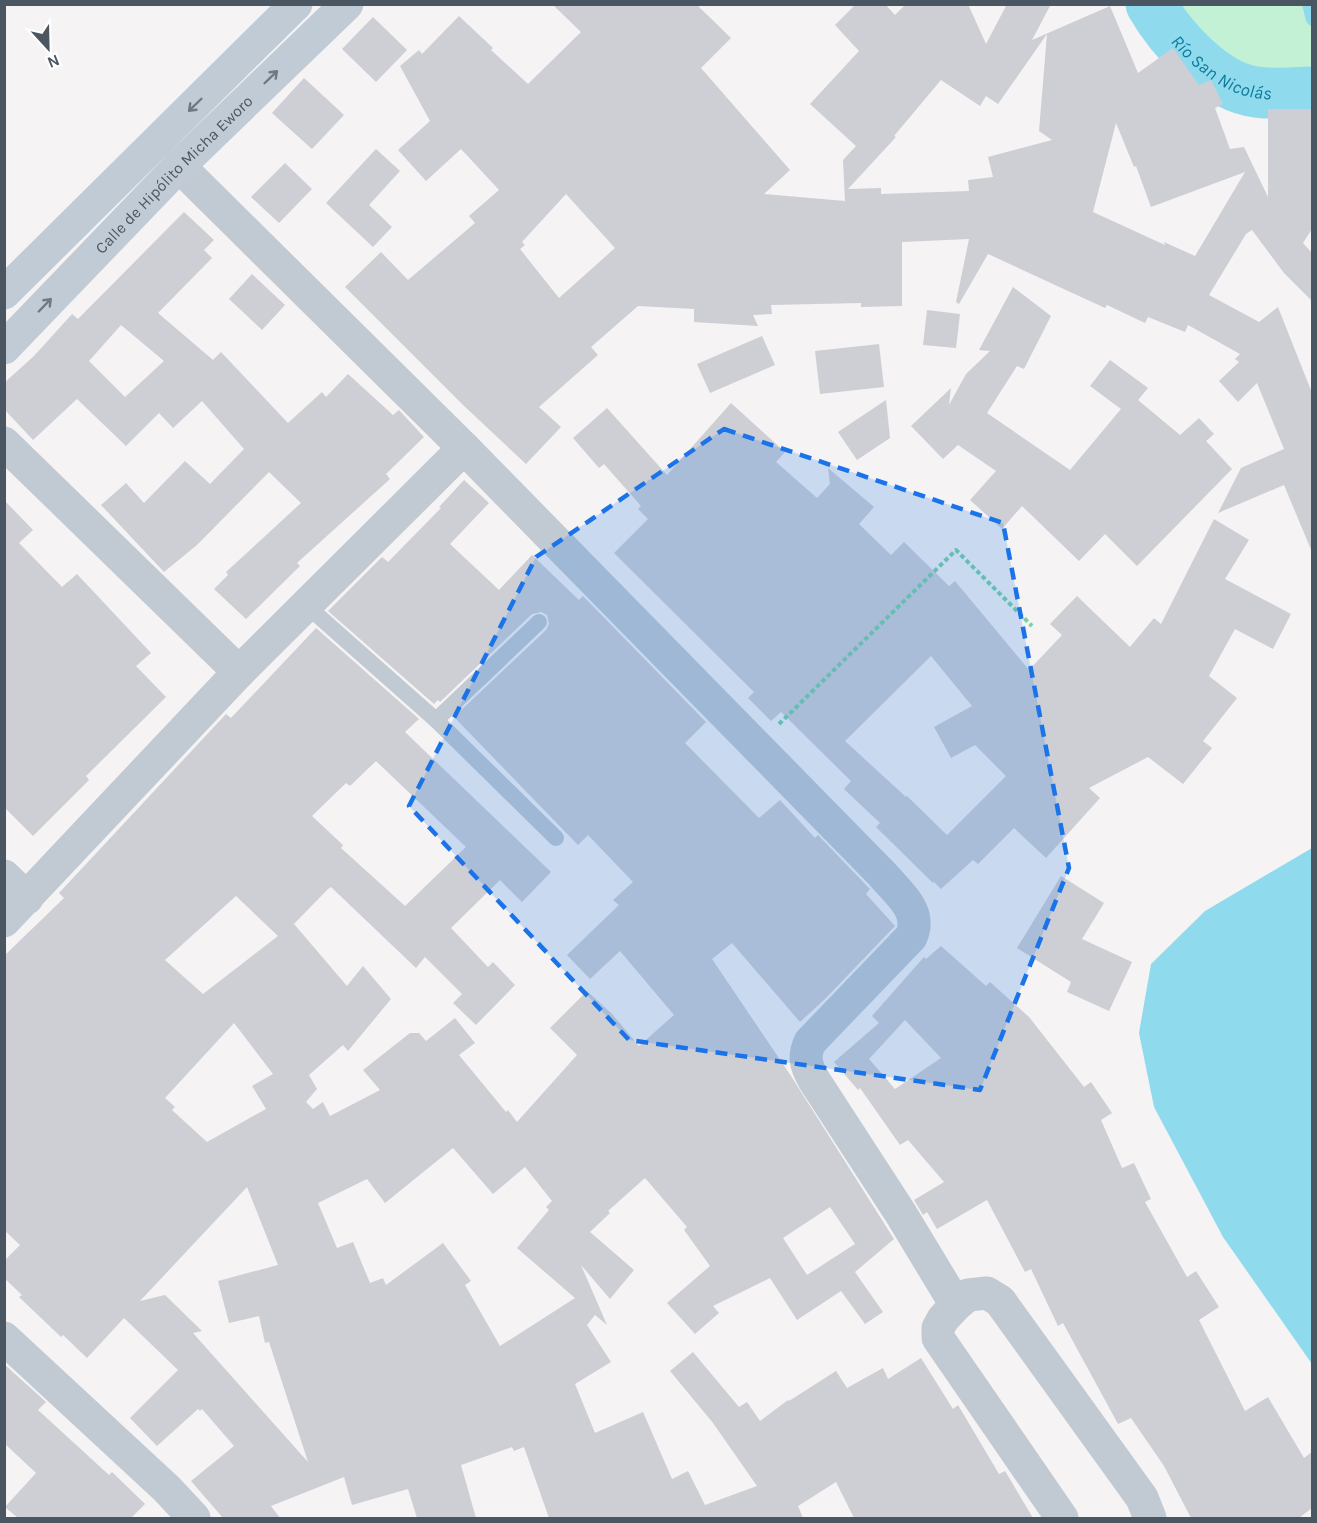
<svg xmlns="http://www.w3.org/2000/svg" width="1317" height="1523" font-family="Karla,sans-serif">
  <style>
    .green { fill: #c3f1d5 }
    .water { fill: #90daee }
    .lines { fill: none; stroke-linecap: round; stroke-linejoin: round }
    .stream { stroke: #90daee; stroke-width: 8 }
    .river { stroke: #90daee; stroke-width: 51 }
    .building { fill: #cdcfd5; fill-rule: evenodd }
    .path { stroke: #7ad0a6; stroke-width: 4; stroke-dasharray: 4.5 3; stroke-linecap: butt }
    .lane { stroke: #c1cad2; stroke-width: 16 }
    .street { stroke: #c1cad2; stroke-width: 33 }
    .secondary { stroke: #c1cbd6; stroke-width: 33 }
    .oneway { stroke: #6e7984 }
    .marked { fill: #1a73e8; fill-opacity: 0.2; stroke: #1a73e8; stroke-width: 4.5; stroke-dasharray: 12 8; stroke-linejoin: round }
    .labels { text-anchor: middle; stroke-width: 5; stroke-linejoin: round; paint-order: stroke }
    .street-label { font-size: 16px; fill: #4a5661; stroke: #fff }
    .water-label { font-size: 18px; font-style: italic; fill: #0c7c9b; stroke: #fff }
  </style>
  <rect width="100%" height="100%" fill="#f5f3f3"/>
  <polygon class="green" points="1148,5 1312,5 1312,99 1214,94 1159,29"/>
  <polygon class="water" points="1312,848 1312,1364 1223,1237 1154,1107 1139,1033 1151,964 1205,911"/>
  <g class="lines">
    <polyline class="stream" points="1306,4 1310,20 1312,22"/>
    <path class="river" id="s1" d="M1151,4C1171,39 1215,87 1256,92C1274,95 1294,92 1312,92"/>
  </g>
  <g class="building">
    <path d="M552,4H696L731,38L701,68L790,170L764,194L845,201L843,160L856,146L810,104L859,51L835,25L856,4H885L895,15L906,4H968L986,44L1007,4H1051L1032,40L1110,6L1138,73L1173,48L1199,85L1211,80L1223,104L1215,108L1230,149L1244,147L1268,197V109H1312V229L1303,243L1312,253V301L1284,273L1252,230L1246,234L1209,295L1259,322L1278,307L1312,393V552L1284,485L1218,513L1241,468L1284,449L1257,383L1238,402L1219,381L1239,362L1235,359L1240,354L1188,325L1185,332L1148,317L1145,323L1107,305L1105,308L988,254L959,304L956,302L969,239L902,242V306L861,307V303L771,305L772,314L753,315L758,326L694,322V309L638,306L591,347L598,355L539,407L561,427L526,464L462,404L345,287L381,252L408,280L475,223L469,216L499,190L461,149L426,181L398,150L430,121L400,66L419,50L422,54L459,16L493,48L491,50L528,84L581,32ZM1047,34L1039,131L1052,140L988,157L993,177L968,180L969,191L881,194V188L848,189L896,137L894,136L941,80L980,106L986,96L998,104ZM1116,123L1134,167L1136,166L1151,207L1245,172L1195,256L1164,242L1165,245L1093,212ZM566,194L615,248L559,298L520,249L525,245L522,242Z"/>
    <polygon points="373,17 407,50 376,82 342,49"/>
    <polygon points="304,78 344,115 312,149 272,113"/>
    <polygon points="376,149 400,171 369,205 392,227 373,247 326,203"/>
    <polygon points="285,163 312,189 279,223 251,197"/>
    <path d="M184,212L214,240L204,250L212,258L158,313L213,360L221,352L288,423L322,392L326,397L348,374L393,415L399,410L424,437L386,474L390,479L297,563L300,566L246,619L214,589L228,575L226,572L301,503L269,472L197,545L164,572L101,505L126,483L144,503L185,461L210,484L244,449L202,401L173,428L159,413L126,446L77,399L33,440L4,409V383L34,356L72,314L78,319ZM121,325L164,361L125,397L89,361Z"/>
    <polygon points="252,274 285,305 262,330 229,299"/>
    <polygon points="1013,287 1051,316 1024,369 1017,366 987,413 1070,470 1121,409 1090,386 1110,360 1148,388 1138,400 1180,435 1199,418 1214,434 1206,441 1232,469 1137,566 1105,534 1079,561 1022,506 1002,529 970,500 996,471 958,445 943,459 911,426 951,388 949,405 966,374 990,351 979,350"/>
    <polygon points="927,310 960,314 956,348 923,345"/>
    <polygon points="762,336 775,365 710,393 697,364"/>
    <polygon points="879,344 884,387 820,394 815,351"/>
    <polygon points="886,400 890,438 857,460 838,432"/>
    <path d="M731,403L785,452L776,462L817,498L830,484L828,468L874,507L859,524L891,555L904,542L949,586L955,581L1029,670L1062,635L1050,624L1077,596L1130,647L1154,618L1161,624L1214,519L1249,540L1225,579L1291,614L1273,649L1235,629L1209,676L1237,698L1203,741L1212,748L1183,784L1148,757L1089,788L1100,798L1046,858L1014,828L978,864L973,860L941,889L934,882L933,883L876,827L880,823L844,789L851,781L781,712L771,721L748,698L754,692L614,553L648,519L638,509L641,506L604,464L599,468L573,438L607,408L667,475ZM931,656L972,706L934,727L951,758L975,745L1006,776L947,835L907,796L906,797L845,741Z"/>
    <path d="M464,480L489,503L450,544L499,590L532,555L579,600L583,596L706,722L685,743L759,818L780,800L815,838L818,835L868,887L870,889L866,894L895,926L825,999L800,1022L732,943L712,959L791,1076L894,1239L855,1272L883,1312L865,1324L841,1291L797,1320L770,1278L713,1306L719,1313L695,1334L667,1303L710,1266L684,1230L687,1227L645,1178L608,1211L610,1213L590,1232L634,1270L610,1299L581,1265L607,1325L595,1315L587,1325L611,1362L575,1384L595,1433L643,1412L672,1479L688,1471L705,1505L757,1486L713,1423L670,1371L693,1352L739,1407L747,1402L760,1421L788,1400L789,1401L836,1371L847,1388L883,1368L888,1379L921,1358L953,1409L958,1405L999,1474L1005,1471L1033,1518H854L836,1482L798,1506L803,1518H549L524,1447L514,1451L512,1447L461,1465L476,1518H417L408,1489L352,1505L344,1477L271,1506L280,1518H223L191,1481L234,1446L202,1409L200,1411L198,1409L157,1446L130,1418L178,1370L124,1318L87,1358L63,1335L61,1337L19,1297L22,1295L4,1278V1261L20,1245L4,1230V956L64,898L59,893L226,714L231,718L316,628L419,719L405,732L551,872L522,902L500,880L451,928L488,967L493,962L515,985L476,1025L453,1003L462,994L425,957L416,968L331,887L328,889L291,927L294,924L347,986L363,966L391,999L348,1051L343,1045L309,1075L317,1089L306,1102L313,1109L323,1102L330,1116L380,1090L363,1070L410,1033H419L426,1041L455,1018L475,1043L459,1055L506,1112L508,1110L517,1122L577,1055L550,1028L587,991L612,1014L639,1046L674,1015L620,951L590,979L567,955L619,905L613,900L633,882L588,835L578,845L454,717L546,630L549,624L547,615L541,612L532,614L440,702L438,700L434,704L328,611L382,557L388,562L441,508L439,507ZM376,761L466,847L405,906L341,848L343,845L312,816L346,783L350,786ZM236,896L278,936L203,994L165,960ZM234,1023L273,1074L252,1086L266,1109L207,1142L172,1110L175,1107L165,1098ZM453,1148L493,1194L525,1167L552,1201L546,1207L549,1210L517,1248L575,1298L500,1346L465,1285L471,1281L443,1243L386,1285L383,1278L370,1283L353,1242L337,1248L318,1203L367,1179L385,1203ZM247,1187L278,1265L218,1281L229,1323L259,1316L265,1343L269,1342L308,1462L193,1333L202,1331L165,1295L140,1301ZM830,1207L855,1244L807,1275L783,1238Z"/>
    <polygon points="4,500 33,530 19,543 62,587 77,574 151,653 136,666 166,697 86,776 89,780 33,836 4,807"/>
    <polygon points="1061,876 1104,903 1082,939 1132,962 1109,1011 1067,992 1071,982 1017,948"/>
    <path d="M941,946L986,986L990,982L1029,1017L1084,1087L1091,1082L1112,1113L1101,1120L1122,1168L1134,1163L1151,1199L1145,1202L1187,1277L1196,1271L1219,1307L1199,1320L1245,1411L1268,1397L1304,1458L1312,1452V1508L1299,1518H1191L1164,1466L1131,1418L1118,1424L1063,1323L1058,1326L1031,1269L1025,1272L987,1200L937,1229L927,1212L923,1215L914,1200L944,1182L908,1140L900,1145L860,1088L858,1090L834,1062L879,1023L872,1016L924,957L926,959ZM905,1020L941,1058L895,1089L869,1059Z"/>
    <polygon points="4,1364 46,1402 38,1410 109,1475 112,1472 145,1504 131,1518 18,1518 5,1507 36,1473 4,1443"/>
  </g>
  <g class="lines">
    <polyline class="path" points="779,724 956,550 1032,626"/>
    <g class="lane">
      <polyline points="306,605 436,720 556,838"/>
      <polyline points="436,720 539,622"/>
    </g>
    <g class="street">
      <path d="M179,166L464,448L882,874C898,893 923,911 911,937L810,1042C803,1057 806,1066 814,1080L901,1214L956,1305"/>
      <polyline points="4,443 239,672"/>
      <polyline points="4,876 27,898"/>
      <polyline points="4,921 239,672 464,448"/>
      <polyline points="4,1338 167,1489 194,1518"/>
      <polyline points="1062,1518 938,1338 938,1328 943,1319 956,1305 968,1295 987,1293 1000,1301 1142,1498 1150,1518"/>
    </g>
    <g class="secondary">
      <polyline points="4,293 296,4"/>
      <path id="s2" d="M4,348L179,166L347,4"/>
    </g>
  </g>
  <defs><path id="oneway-shaft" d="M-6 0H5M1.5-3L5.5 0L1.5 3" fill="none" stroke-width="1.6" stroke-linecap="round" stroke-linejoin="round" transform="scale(1.5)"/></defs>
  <g class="oneway">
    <use href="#oneway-shaft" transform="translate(271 77) rotate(-44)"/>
    <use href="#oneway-shaft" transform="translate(195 105) rotate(136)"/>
    <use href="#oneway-shaft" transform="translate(45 305) rotate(-46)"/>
  </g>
  <path class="marked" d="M724,429L1003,523L1069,868L980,1090L629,1040L409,806L536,557Z"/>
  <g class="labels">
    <g class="street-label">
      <text dy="6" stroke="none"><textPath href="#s2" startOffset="243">Calle de Hipólito Micha Eworo</textPath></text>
    </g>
    <g class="water-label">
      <text dy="6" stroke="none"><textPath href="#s1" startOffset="99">Río San Nicolás</textPath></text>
    </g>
  </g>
  <rect width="1317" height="1523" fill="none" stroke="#4a5661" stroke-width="12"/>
  <g transform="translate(48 48) rotate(158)" stroke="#ffffff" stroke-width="4.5" paint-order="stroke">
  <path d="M0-4.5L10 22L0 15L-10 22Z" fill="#4a5661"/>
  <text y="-9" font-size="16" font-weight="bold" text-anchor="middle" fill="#4a5661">N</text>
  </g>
</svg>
